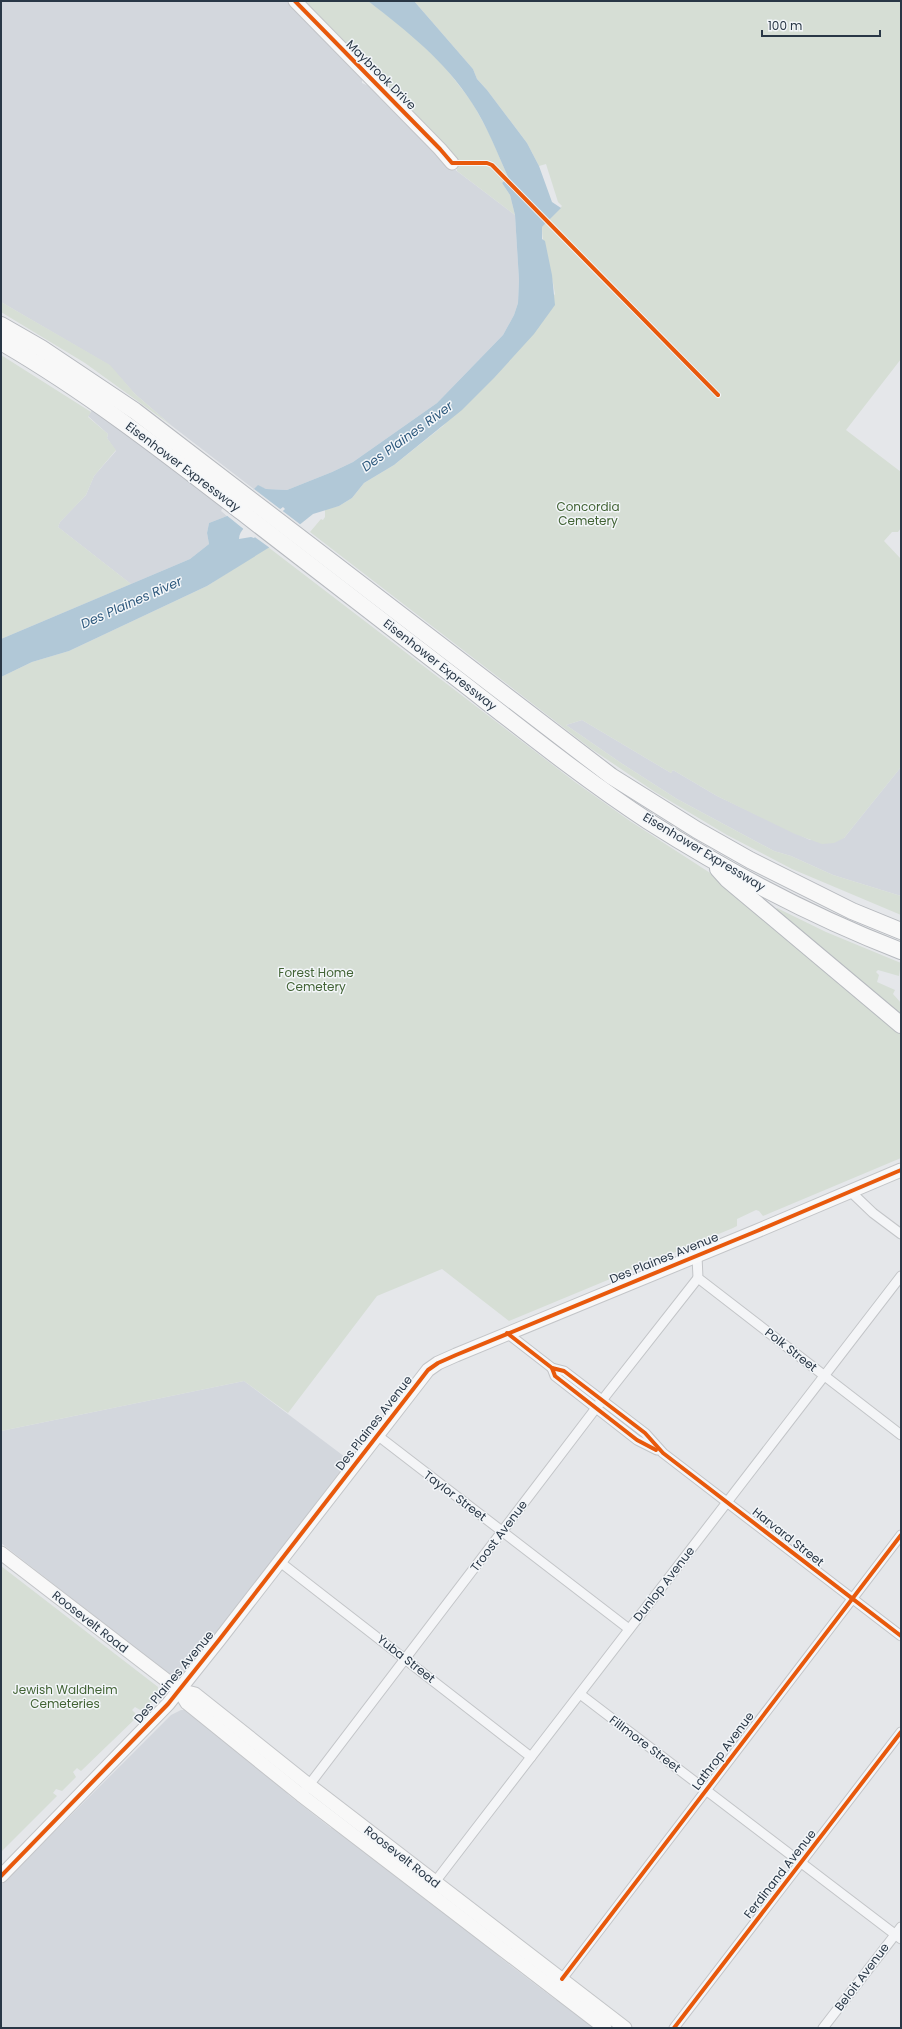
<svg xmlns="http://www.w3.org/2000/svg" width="902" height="2029" font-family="Poppins,sans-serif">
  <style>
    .built { fill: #d3d7dd }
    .green { fill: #d6ded5 }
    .water { fill: #b1c8d7; fill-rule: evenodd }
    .pier { fill: #e5e7ea }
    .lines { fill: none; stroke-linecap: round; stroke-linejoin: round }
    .street-casing { stroke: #c3c5c8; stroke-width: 11 }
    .secondary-casing { stroke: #c3c5c8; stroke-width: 15 }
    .highway-casing { stroke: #b7babf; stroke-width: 18 }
    .street { stroke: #f4f5f7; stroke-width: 9 }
    .secondary { stroke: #f8f8f8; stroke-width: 13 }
    .highway { stroke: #f8f8f8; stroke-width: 16 }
    .cycleway-casing { stroke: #f3f6f9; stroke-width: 6 }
    .cycleway { stroke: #e8590c; stroke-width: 4 }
    .labels { text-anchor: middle; stroke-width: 3; stroke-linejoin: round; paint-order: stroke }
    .street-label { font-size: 12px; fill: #293746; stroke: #f3f6f9 }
    .park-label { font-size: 12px; fill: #426335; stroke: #f3f6f9 }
    .water-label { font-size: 13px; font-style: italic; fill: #2f5a7e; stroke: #f3f6f9 }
  </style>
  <rect width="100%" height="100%" fill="#e5e7ea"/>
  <g class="built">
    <polygon points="1,1 287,1 362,77 362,83 380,91 441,159 515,215 519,280 518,303 514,315 503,335 437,403 353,462 332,472 287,490 266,489 258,486 255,490 172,426 135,394 109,365 1,302"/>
    <polygon points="93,409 223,507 221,511 227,516 209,523 207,533 209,544 190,559 131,584 58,527 60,522 86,495 94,476 116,451 107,438 108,434 88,416"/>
    <polygon points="582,720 671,773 673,770 717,796 810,840 844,838 901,767 901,896 833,875 791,856 774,851 677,799 621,763 566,725"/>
    <polygon points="244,1381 349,1460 180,1683 1,1543 1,1431"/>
    <polygon points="181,1710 187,1710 249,1758 290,1796 331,1828 334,1827 459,1921 502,1959 556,2000 559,2000 598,2028 1,2028 1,1885 171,1715"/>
  </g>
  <g class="green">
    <polygon points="301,1 368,1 409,32 444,66 472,102 490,135 508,177 502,183 510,195 515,215 457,171 457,166"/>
    <path d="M414,1H901V359L846,430L901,472V528L898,532H892L884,541L901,559V767L844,838L834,843L822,844L795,834L717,796L673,770L671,773L582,720L566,725L621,763L677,799L774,851L791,856L833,875L901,896V915L792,869L727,835L655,792L590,748L310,532L321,519L323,520L325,517V509L339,506L352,498L364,483L394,465L443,426L555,294C552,272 542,249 542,227L562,206L558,202L546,164L539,166L527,143L487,90L477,79L473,69Z"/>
    <polygon points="1,302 110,365 135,394 172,426 85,363 1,312"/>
    <polygon points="1,355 91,412 88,417 108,434 107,438 116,450 94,476 86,495 60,522 58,527 131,584 1,639"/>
    <polygon points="268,547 575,782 630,821 721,880 901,1029 901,1158 763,1216 759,1211 756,1210 737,1219 737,1226 733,1228 509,1321 442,1269 377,1296 288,1413 244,1381 1,1431 1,677 32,662 69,651 207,586"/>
    <polygon points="777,908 826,932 901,963 899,976 878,970 876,972 879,975 877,982 895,990 893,994 901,1003 901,1018 773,912"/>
    <polygon points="1,1566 158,1687 157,1697 142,1711 135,1707 132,1710 138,1716 81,1771 77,1768 73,1772 76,1777 62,1791 56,1789 53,1793 57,1796 1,1852"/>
  </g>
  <path class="water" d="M368,1H414L473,69L477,79L487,90L527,143L539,166L552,202L561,208L542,227V239L545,241L552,275L555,305L534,334L494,378L462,410L394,465L364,483L352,498L339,506L313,514L278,542L207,586L69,651L32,662L1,677V639L190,559L209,544L207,533L209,523L227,516L258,485L266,489L287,490L332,472L353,462L437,403L503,335L514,315L518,303L519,280L515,215L510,195L502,183L508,177C497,152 487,126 472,103C445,61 407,31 368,1ZM283,507L285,509L254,538L251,537L239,539C240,520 272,517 283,507Z"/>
  <g class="pier">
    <polygon points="506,176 549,220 546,223 503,179"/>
    <polygon points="254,489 301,525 279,543 270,548 252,535 254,536 279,513 257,521 246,531 225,514"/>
  </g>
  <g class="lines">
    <g class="street-casing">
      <g id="street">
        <polyline points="850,1191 873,1213 901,1234"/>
        <polyline points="697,1256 698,1278 901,1435"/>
        <polyline points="507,1333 552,1368 564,1371 645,1433 663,1453 901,1636"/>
        <polyline points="552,1368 555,1376 637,1440 657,1450"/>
        <polyline points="377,1435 629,1629"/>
        <polyline points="280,1562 531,1757"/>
        <polyline points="580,1694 901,1939"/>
        <polyline points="306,1789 596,1408 698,1278"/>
        <polyline points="434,1888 435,1882 471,1835 901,1276"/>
        <polyline points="562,1979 901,1535"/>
        <polyline points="674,2028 901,1732"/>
        <polyline points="823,2028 901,1927"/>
      </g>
    </g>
    <g class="secondary-casing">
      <g id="secondary">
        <polyline points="295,1 440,149 452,163"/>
        <polyline points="1,1553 179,1690 187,1703 301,1795 605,2028"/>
        <polyline points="179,1690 195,1694 304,1781 625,2028"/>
        <polyline points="1,1876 168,1704 219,1640 428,1370 438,1363 456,1355 757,1231 901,1170"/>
      </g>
    </g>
    <g class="highway-casing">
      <g id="highway">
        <polyline points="1,325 41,348 135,411 611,776 697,830 750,860 852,911 901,931"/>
        <path d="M1,342C87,392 164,452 243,513C313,567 384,622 455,677C518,726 581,777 648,821C728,872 813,917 901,951"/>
        <polyline points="718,869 727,879 901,1025"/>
      </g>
    </g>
    <use href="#street" class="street"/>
    <use href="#secondary" class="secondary"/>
    <use href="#highway" class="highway"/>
    <g class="cycleway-casing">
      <g id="cycleway">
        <polyline points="295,1 440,149 452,163 487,163 492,165 718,395"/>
        <polyline points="507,1333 552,1368 564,1371 645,1433 663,1453 901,1636"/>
        <polyline points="552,1368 555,1376 637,1440 656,1450"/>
        <polyline points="1,1876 168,1704 219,1640 428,1370 438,1363 456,1355 757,1231 901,1170"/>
        <polyline points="562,1979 901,1535"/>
        <polyline points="674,2028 901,1732"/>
      </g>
    </g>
    <use href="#cycleway" class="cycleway"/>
  </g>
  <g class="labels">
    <g class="street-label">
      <text transform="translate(381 75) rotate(45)" y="4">Maybrook Drive</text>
      <text transform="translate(183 467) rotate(37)" y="4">Eisenhower Expressway</text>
      <text transform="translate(440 665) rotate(38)" y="4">Eisenhower Expressway</text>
      <text transform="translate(704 852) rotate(31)" y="4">Eisenhower Expressway</text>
      <text transform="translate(664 1258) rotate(-22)" y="4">Des Plaines Avenue</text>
      <text transform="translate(791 1350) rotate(38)" y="4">Polk Street</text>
      <text transform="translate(374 1423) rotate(-52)" y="4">Des Plaines Avenue</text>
      <text transform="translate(455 1496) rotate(37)" y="4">Taylor Street</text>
      <text transform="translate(499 1536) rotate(-53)" y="4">Troost Avenue</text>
      <text transform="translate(788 1537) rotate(38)" y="4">Harvard Street</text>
      <text transform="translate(664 1584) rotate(-52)" y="4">Dunlop Avenue</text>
      <text transform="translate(90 1622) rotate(38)" y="4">Roosevelt Road</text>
      <text transform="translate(406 1659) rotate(38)" y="4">Yuba Street</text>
      <text transform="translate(174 1677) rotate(-50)" y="4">Des Plaines Avenue</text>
      <text transform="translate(645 1744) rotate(37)" y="4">Fillmore Street</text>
      <text transform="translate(723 1751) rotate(-53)" y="4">Lathrop Avenue</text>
      <text transform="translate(402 1857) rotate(38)" y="4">Roosevelt Road</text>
      <text transform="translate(780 1874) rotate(-52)" y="4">Ferdinand Avenue</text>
      <text transform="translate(862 1977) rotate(-53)" y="4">Beloit Avenue</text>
    </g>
    <g class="park-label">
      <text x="588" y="511">Concordia<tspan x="588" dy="14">Cemetery</tspan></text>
      <text x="316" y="977">Forest Home<tspan x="316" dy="14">Cemetery</tspan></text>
      <text x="65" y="1694">Jewish Waldheim<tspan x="65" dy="14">Cemeteries</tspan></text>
    </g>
    <g class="water-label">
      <text transform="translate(407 436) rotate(-36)" y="5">Des Plaines River</text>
      <text transform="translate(131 602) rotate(-24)" y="5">Des Plaines River</text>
    </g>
  </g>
  <rect width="902" height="2029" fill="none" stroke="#293746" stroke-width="4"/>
  <path d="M762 30v6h118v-6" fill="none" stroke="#293746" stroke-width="2"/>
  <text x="768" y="30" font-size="12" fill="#293746" stroke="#f3f6f9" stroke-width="3" paint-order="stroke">100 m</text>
</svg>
